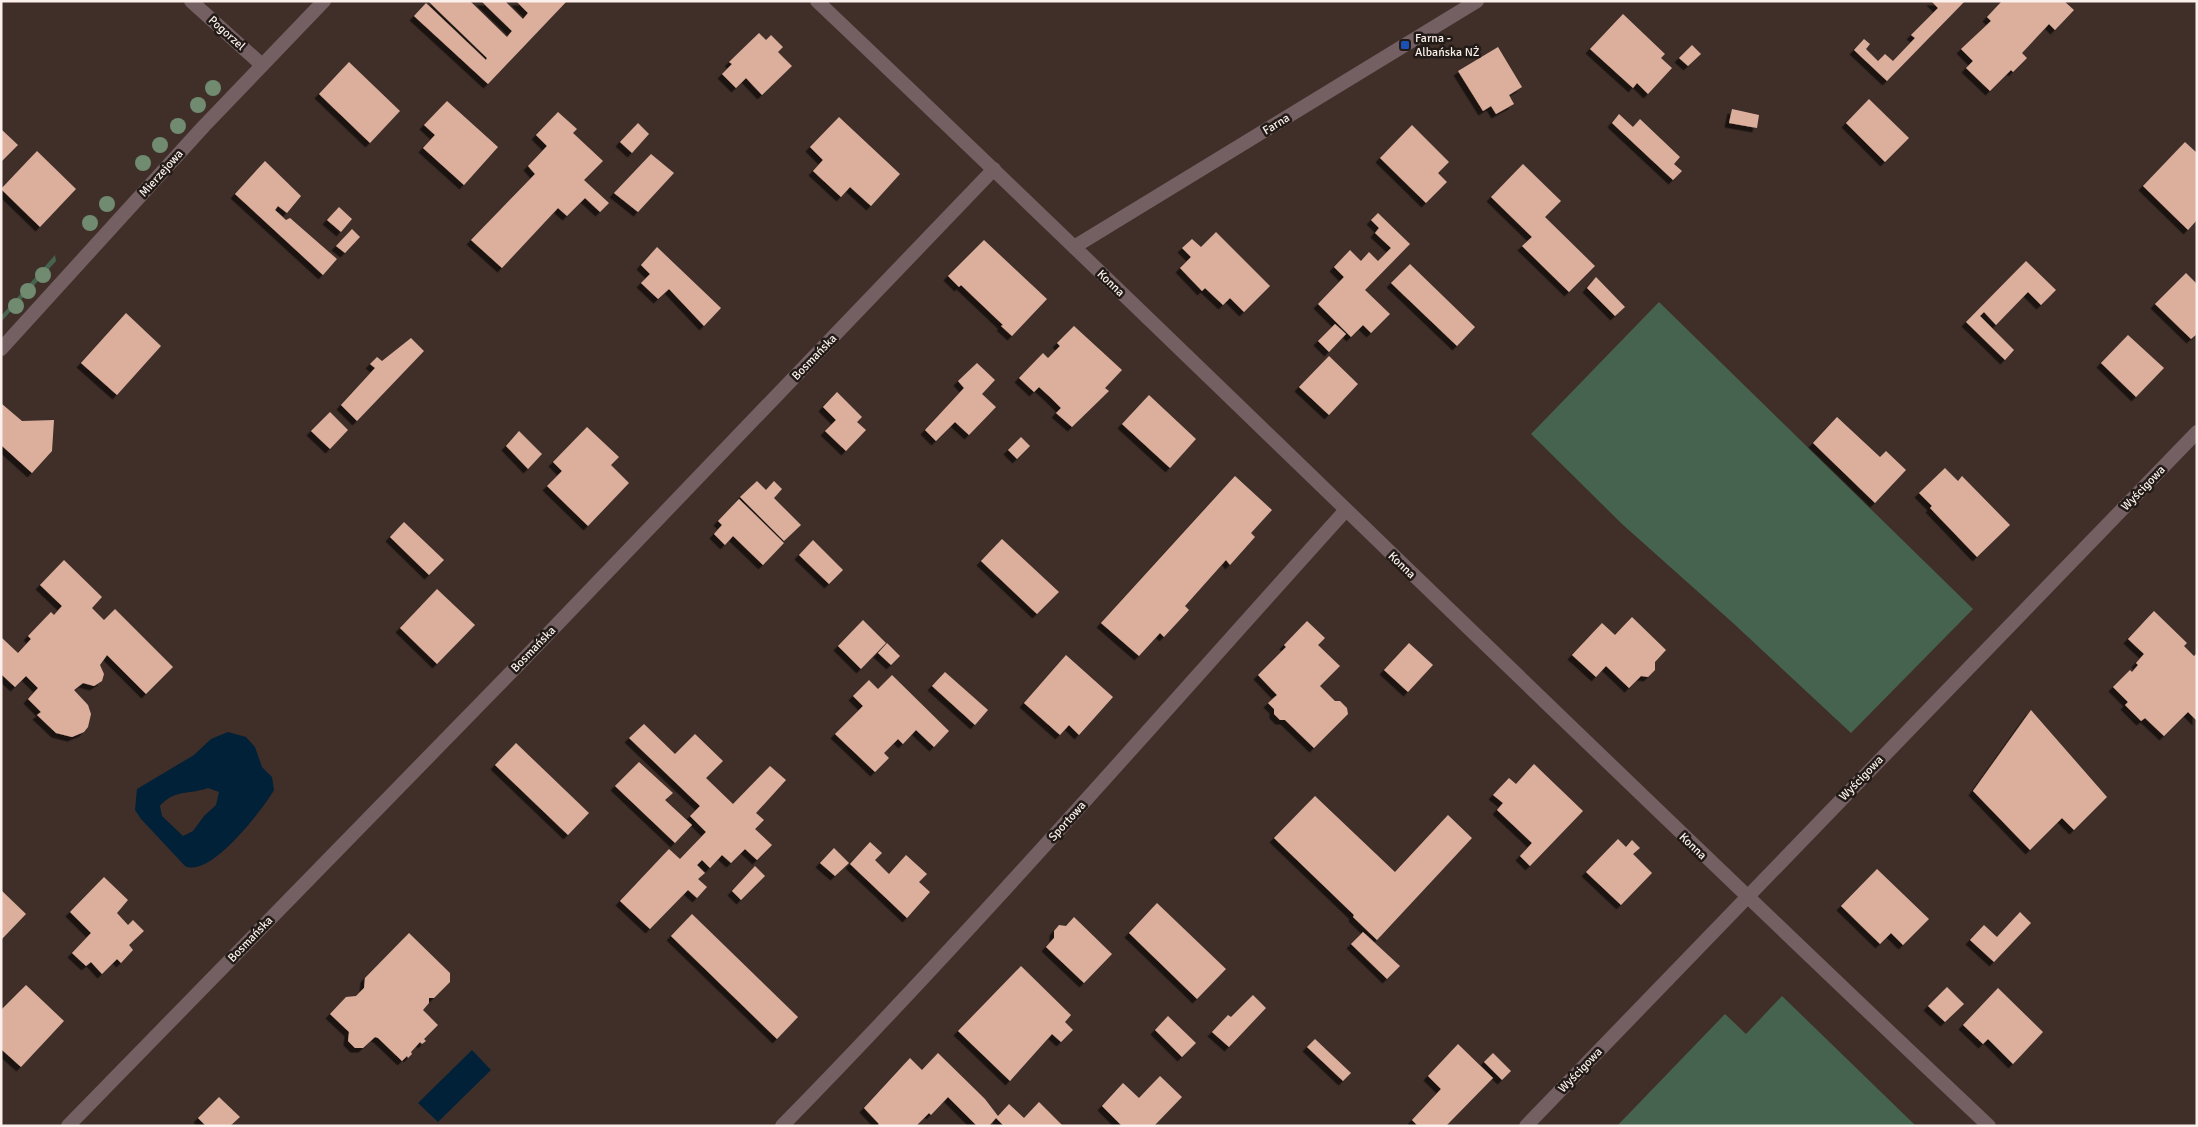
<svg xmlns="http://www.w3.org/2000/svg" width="2198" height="1127" font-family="Signika,sans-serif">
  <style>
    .green { fill: #45634e }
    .water { fill: #002137; fill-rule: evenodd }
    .building { fill: #dcaf9d; filter: url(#shadow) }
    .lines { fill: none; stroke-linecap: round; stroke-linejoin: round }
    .minor { stroke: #746063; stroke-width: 14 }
    .tertiary { stroke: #746063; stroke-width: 14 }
    .tree { fill: #708b70 }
    .transit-dot { fill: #1a4fb4; stroke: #211a16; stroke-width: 2 }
    .labels { text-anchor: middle; stroke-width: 5; stroke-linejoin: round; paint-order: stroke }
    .street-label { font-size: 12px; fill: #fbf0eb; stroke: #211a16 }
    .poi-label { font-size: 12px; fill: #fbf0eb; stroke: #211a16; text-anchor: start }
  </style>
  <defs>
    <filter id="shadow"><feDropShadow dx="-4.5" dy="4.5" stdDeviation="0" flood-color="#0009"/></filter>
  </defs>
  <rect width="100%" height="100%" fill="#402f29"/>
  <g class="green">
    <polygon points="55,255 56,261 1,322 1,316"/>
    <polygon points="1659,302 1973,609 1851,733 1733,623 1622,524 1531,434"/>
    <polygon points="1782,996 1916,1126 1617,1126 1725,1014 1746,1034"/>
  </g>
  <g class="water">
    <path d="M228,732L246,737L255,747L262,767L272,777L274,790C263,809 210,879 185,866L141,819L135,810L137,789L194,755L211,739ZM208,788L219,792L216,805L204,816L193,831L183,836L162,816L160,806C174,789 189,795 208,788Z"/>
    <polygon points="472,1050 491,1070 438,1122 418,1103"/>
  </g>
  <g class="building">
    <polygon points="428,1 470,1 507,37 512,31 481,1 505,1 523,19 528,13 516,1 567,1 488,84 414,16 426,3 486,60 487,58"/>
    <polygon points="1931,1 1965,1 1887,81 1854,50 1864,39 1870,44 1866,49 1878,61 1885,54 1893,61 1915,38 1911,35 1938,8"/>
    <polygon points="2002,1 2064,1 2074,10 2055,30 2049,24 2022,53 2027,58 2013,72 2011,70 1990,91 1966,68 1973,61 1961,49 1991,21 1987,17"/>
    <polygon points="1623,14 1665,54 1661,58 1672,68 1648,94 1637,83 1633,88 1590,49"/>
    <polygon points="759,33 766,40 771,35 783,47 778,52 792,66 762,95 746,78 736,88 722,74 732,64 729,62"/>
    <polygon points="1692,45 1701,54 1688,66 1679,58"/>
    <polygon points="1498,47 1522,87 1509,95 1514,104 1496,114 1491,106 1483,111 1458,71"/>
    <polygon points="349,62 400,111 370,143 319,94"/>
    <polygon points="1869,99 1909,138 1885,162 1846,123"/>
    <polygon points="447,101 498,147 464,185 423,148 435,135 424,125"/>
    <polygon points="1732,109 1759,115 1757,128 1729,123"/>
    <polygon points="558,112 577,129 573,133 603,161 584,180 609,203 600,212 585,198 567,216 558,208 502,268 471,240 535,174 528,166 547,146 536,135"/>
    <polygon points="1619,114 1633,127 1640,119 1680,157 1674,164 1682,171 1673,180 1612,123"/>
    <polygon points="839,117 900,174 871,206 850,187 841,197 813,171 823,160 810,147"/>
    <polygon points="638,123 649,134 632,153 620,142"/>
    <polygon points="1412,125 1449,162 1438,173 1447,182 1426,203 1380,158"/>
    <polygon points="1,129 18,145 1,162"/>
    <polygon points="2185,142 2197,153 2197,220 2188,230 2143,186"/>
    <polygon points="37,151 76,189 40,227 1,189"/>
    <polygon points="651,154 674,173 638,212 614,193"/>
    <polygon points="265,161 301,196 287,213 278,206 275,210 286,220 290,218 337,259 323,275 235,194"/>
    <polygon points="1523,164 1561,201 1545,217 1595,266 1569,292 1522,246 1532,237 1491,197"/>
    <polygon points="339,207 352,219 341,232 327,220"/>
    <polygon points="1378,213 1410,244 1365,290 1390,314 1371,333 1363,325 1351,337 1318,304 1344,277 1334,267 1350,250 1361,261 1369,252 1378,261 1391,248 1375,233 1379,228 1371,220"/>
    <polygon points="352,229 360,237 345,253 336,246"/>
    <polygon points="1216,232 1270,286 1244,312 1230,298 1223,305 1205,288 1202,291 1180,268 1191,257 1182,248 1192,239 1201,247"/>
    <polygon points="984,240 1047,299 1012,336 1001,326 1003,325 961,285 959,287 948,276"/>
    <polygon points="657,247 721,308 704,326 669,289 658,299 641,283 650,274 641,265"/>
    <polygon points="2026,261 2056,290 2041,305 2028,292 1996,325 1984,312 1980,316 2014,350 2005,360 1966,322"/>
    <polygon points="1410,264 1475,327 1457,346 1391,283"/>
    <polygon points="2186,273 2197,284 2197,334 2191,339 2155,304"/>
    <polygon points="1596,277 1625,307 1615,316 1587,288"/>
    <polygon points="126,313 161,346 117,395 81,363"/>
    <polygon points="1335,324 1346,334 1329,352 1318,341"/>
    <polygon points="1074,326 1122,370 1105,388 1109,391 1072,427 1056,413 1061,408 1051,398 1039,387 1034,392 1019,378 1043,353 1048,358 1060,346 1057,343"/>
    <polygon points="2128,335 2164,368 2136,397 2101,363"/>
    <polygon points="411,338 424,351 357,421 341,405 375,368 370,364 377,357 382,361"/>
    <polygon points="1329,356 1358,384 1329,415 1299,387"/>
    <polygon points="977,363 995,380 982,394 996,407 969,435 955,422 936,441 925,430 964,388 958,381"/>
    <polygon points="837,392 862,417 857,422 866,430 846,451 825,431 836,420 823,407"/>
    <polygon points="1149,395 1196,439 1170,468 1122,424"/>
    <polygon points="2,404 22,421 54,420 52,451 32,473 1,445"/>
    <polygon points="330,412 348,430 330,449 311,431"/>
    <polygon points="1837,417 1880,457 1886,451 1906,470 1875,503 1813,443"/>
    <polygon points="587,427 619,457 611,465 629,483 588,526 547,486 562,471 553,462"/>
    <polygon points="519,431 542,454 528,469 506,446"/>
    <polygon points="1021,437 1030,446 1017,459 1008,450"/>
    <polygon points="1945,468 1958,481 1962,476 2010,525 1977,557 1930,508 1932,506 1919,493"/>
    <polygon points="1235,476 1272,510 1251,533 1255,537 1230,565 1226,560 1185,606 1189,610 1164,637 1160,633 1139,656 1101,623"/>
    <polygon points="757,481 766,490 774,481 782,489 774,498 801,525 784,541 740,497"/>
    <polygon points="739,499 784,543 763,565 733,536 725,545 714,534 722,525 718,521"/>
    <polygon points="404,522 444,560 429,575 390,537"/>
    <polygon points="1002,539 1059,592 1037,614 981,561"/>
    <polygon points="813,540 843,570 829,584 799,555"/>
    <polygon points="64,560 102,597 92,608 104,620 115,609 173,667 146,694 107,655 100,665 104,674 102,681 94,686 83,683 74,690 88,705 91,714 88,727 84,732 72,737 56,733 37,715 41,712 28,699 38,688 26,676 15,687 1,674 1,637 18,653 31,639 28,636 51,612 54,615 62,606 40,585"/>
    <polygon points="437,589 475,625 437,664 400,628"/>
    <polygon points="2154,611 2187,643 2184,646 2194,656 2197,653 2197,721 2188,712 2164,736 2145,718 2141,721 2125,705 2128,702 2113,687 2130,670 2132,672 2138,665 2136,663 2144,654 2128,639"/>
    <polygon points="1632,617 1666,650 1655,662 1655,670 1648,677 1641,676 1629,688 1606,666 1596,677 1572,655 1602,623 1615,635"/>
    <polygon points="863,620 886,643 861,669 838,646"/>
    <polygon points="1307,621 1325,638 1318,645 1340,666 1320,686 1335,701 1340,701 1347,708 1348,714 1314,748 1285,720 1280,720 1274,714 1274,709 1268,703 1277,695 1258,675 1286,647 1284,645"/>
    <polygon points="887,643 900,656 891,665 878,653"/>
    <polygon points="1409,643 1433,665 1408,692 1384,670"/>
    <polygon points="1066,655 1113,697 1079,735 1069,725 1060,735 1024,703"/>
    <polygon points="945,672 988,710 975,725 932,686"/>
    <polygon points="892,675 949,731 934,747 916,730 903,744 898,739 884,753 889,758 875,772 835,734 863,706 853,696 869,680 878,689"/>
    <polygon points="2031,710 2107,797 2074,830 2062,818 2030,850 1973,791"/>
    <polygon points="644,724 675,754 695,734 723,761 706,778 733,804 770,766 786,780 756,813 764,820 755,829 772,845 757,860 745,849 731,863 722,855 710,868 702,860 697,865 705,873 698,879 707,887 697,898 688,890 650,929 620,901 669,849 680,859 706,832 690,816 700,806 629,738"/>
    <polygon points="516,743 589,813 568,835 495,765"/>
    <polygon points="639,762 673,793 665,800 692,825 675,843 615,786"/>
    <polygon points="1534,764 1583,811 1530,866 1520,856 1532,843 1497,810 1503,803 1493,795 1509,778 1516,784"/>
    <polygon points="1315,796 1395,872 1448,815 1472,838 1377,940 1353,917 1354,915 1274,838"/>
    <polygon points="1618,839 1626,847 1632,840 1640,848 1633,854 1652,873 1621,905 1586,872"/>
    <polygon points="870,842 882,853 875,860 889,874 906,855 927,874 919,882 930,892 907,918 850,864"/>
    <polygon points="834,848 849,863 835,876 820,863"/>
    <polygon points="755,866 765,876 741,900 732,891"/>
    <polygon points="1877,869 1929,919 1903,945 1891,933 1880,944 1841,906"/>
    <polygon points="104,877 128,900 117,913 128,925 133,920 144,931 129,945 133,950 121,963 117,959 102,974 91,962 86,966 72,953 91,933 70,912"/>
    <polygon points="1,890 26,914 1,940"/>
    <polygon points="1157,903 1226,969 1197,999 1129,933"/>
    <polygon points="2020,912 2031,923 1994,962 1970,940 1984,925 1997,937"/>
    <polygon points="692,914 798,1017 777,1039 671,936"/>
    <polygon points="1074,917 1112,954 1084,983 1046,947 1054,938 1054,931 1059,925 1066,926"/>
    <polygon points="1363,932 1400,966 1387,979 1351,944"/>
    <polygon points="409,933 450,973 450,982 434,998 429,998 429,1003 423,1010 438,1025 424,1039 426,1041 422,1044 420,1042 411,1052 412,1054 408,1058 407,1056 402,1061 378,1038 375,1037 363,1048 355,1048 348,1041 349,1032 330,1014 346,997 356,996 364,988 365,978"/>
    <polygon points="1021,966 1071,1015 1065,1022 1073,1030 1061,1042 1052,1034 1010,1081 958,1031"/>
    <polygon points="26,985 64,1021 21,1067 1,1049 1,1010"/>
    <polygon points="1947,987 1964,1004 1945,1022 1928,1006"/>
    <polygon points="1998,988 2043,1032 2013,1064 1988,1039 1983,1044 1963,1025"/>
    <polygon points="1253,995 1266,1008 1229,1047 1212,1032 1228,1015 1231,1017"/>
    <polygon points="1168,1016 1196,1043 1182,1057 1155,1030"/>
    <polygon points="1315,1039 1351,1073 1343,1081 1307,1047"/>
    <polygon points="1458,1044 1493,1078 1446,1126 1418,1126 1412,1120 1441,1089 1428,1076"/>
    <polygon points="938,1053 985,1099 998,1116 1009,1104 1024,1118 1039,1102 1063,1126 1004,1126 996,1118 989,1126 977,1126 948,1097 931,1115 929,1113 916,1126 877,1126 879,1124 864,1108 910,1058 922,1070"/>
    <polygon points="1493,1053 1511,1071 1502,1080 1484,1062"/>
    <polygon points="1160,1076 1182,1097 1154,1126 1122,1126 1102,1106 1123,1083 1139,1098"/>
    <polygon points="219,1097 240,1117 230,1126 206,1126 198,1118"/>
  </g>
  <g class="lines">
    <g class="minor">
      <polyline points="191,1 262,65"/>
      <polyline points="68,1126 521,662 994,169"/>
      <path d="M782,1126C977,927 1159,717 1345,511"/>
      <polyline points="1526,1126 2197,432"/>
    </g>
    <g class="tertiary">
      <path d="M817,1C1210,374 1595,755 1989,1126"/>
      <polyline points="1074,247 1477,1"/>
      <polyline points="1,349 204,126 324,1"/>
    </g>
  </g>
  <g class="tree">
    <circle cx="213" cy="88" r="8"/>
    <circle cx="198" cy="105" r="8"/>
    <circle cx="178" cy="126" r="8"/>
    <circle cx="160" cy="145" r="8"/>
    <circle cx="143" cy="163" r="8"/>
    <circle cx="107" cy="204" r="8"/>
    <circle cx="90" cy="223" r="8"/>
    <circle cx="43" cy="275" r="8"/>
    <circle cx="28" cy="291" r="8"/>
    <circle cx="16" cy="306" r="8"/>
  </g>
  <rect class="transit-dot" x="1400" y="40" width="10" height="10" rx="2.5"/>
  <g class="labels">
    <g class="street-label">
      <text transform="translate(227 33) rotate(42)" y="4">Pogorzel</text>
      <text transform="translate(1276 124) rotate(-31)" y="4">Farna</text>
      <text transform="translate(161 173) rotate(-48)" y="4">Mierzejowa</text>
      <text transform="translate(1111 283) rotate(44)" y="4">Konna</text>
      <text transform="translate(814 357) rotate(-46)" y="4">Bosmańska</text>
      <text transform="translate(2143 488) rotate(-46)" y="4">Wyścigowa</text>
      <text transform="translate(1402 565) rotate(44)" y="4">Konna</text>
      <text transform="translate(533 649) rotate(-46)" y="4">Bosmańska</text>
      <text transform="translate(1861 778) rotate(-46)" y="4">Wyścigowa</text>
      <text transform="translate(1067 821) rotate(-48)" y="4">Sportowa</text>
      <text transform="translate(1693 846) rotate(44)" y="4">Konna</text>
      <text transform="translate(250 939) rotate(-46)" y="4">Bosmańska</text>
      <text transform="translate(1580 1070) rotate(-46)" y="4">Wyścigowa</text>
    </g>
    <g class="poi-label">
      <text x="1415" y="42">Farna -<tspan x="1415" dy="14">Albańska NŻ</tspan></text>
    </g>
  </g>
  <rect width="2198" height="1127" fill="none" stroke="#fbf0eb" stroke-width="5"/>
</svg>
